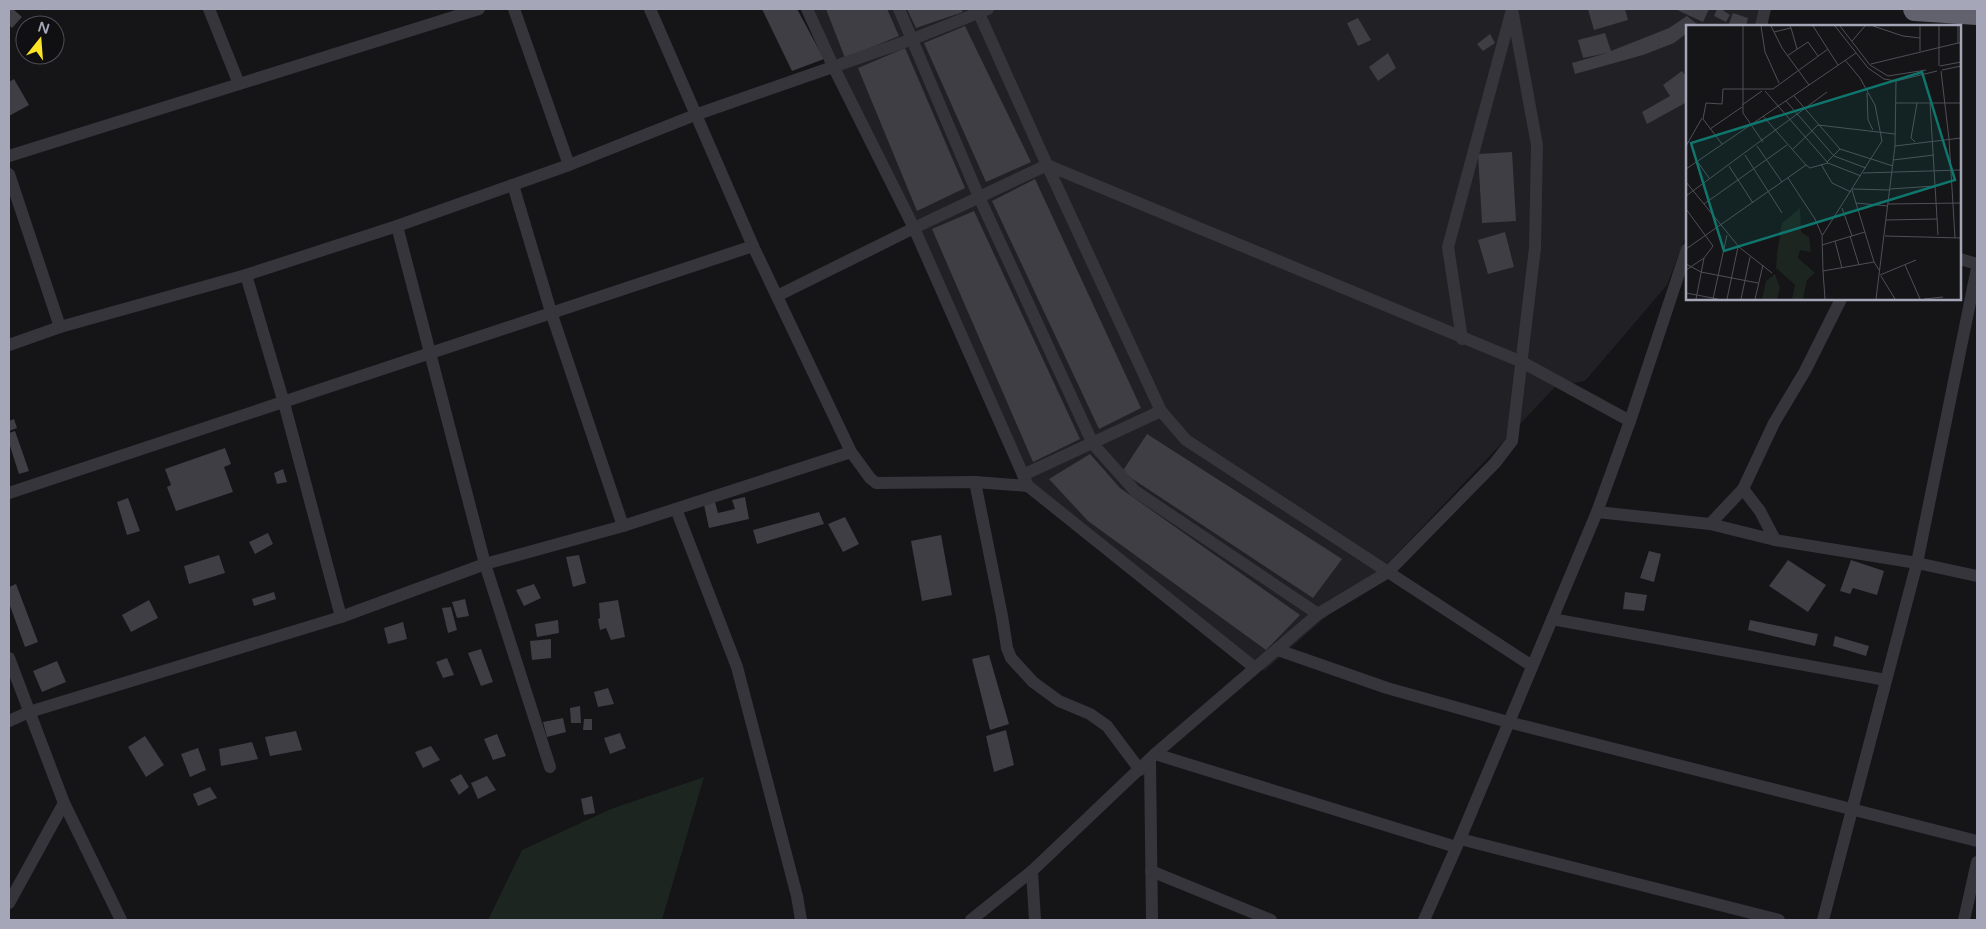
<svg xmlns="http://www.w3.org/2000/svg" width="1986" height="929" font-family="'Varela Round',sans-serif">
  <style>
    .built { fill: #212024 }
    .green { fill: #1c251f }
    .building { fill: #3e3e44 }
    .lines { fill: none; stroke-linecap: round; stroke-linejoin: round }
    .street { stroke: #36353c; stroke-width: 12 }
    .highway { stroke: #61626d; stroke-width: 24 }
    .inset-road { fill: none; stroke: #4f4f57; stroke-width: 1 }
    .view { fill: #0f766e; fill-opacity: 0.15; stroke: #0f766e; stroke-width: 2.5 }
    .inset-edge { fill: none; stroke: #a5a7b8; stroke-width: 2.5 }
  </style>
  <rect width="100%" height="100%" fill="#151417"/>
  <polygon class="built" points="810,9 1762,9 1756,26 1687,26 1687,233 1667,285 1585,381 1556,386 1390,561 1264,671 1026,480"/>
  <polygon class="green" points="704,777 662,920 488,920 522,850 611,809"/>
  <g class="building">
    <polygon points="9,9 13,9 22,17 12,28 9,25"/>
    <polygon points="762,9 797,9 824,59 792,71"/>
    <polygon points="826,9 887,9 899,36 845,58"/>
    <polygon points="907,9 961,9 963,12 916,28"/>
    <polygon points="1588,9 1625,9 1628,20 1594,30"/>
    <polygon points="1675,9 1709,9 1703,22"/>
    <polygon points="1717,9 1721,9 1730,15 1726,22 1714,16"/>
    <polygon points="1733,13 1748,18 1746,26 1728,26"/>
    <polygon points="1687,16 1697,24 1687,26 1687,33 1674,43 1643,55 1575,74 1572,63 1607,53 1583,58 1578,40 1605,33 1611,51 1669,28"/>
    <polygon points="1358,18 1371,40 1358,46 1347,23"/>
    <polygon points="965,26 1031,162 986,182 924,43"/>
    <polygon points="1490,34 1495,43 1483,51 1477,44"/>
    <polygon points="905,48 965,188 917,211 858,68"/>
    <polygon points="1388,53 1396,68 1378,81 1369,67"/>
    <polygon points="1682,71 1687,77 1687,102 1647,124 1642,112 1670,96 1663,85"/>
    <polygon points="14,79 29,105 9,116 9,82"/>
    <polygon points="1512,152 1516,221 1482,223 1478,154"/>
    <polygon points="1035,179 1141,408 1099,429 992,201"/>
    <polygon points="974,211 1080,439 1033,462 932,229"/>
    <polygon points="1505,232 1514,267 1488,274 1478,240"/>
    <polygon points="14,419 17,428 9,431 9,421"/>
    <polygon points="15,431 29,471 19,474 9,443 9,433"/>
    <polygon points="1147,434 1342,559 1313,598 1122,472"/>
    <polygon points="225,448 231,464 224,467 233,492 176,511 167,487 171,485 165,469"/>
    <polygon points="1090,454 1120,488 1300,615 1266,650 1088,521 1049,479"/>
    <polygon points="283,469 287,482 277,484 274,473"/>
    <polygon points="745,497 749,519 709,528 704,505 715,502 718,513 735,509 732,500"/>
    <polygon points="128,498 140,531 127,535 117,502"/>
    <polygon points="819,512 824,524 757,544 753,530"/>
    <polygon points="845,517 859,544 843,552 828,524"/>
    <polygon points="268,533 273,544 255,554 249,542"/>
    <polygon points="941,535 952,595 922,601 911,541"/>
    <polygon points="1649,551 1661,554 1654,582 1640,578"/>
    <polygon points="219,555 225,573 189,584 184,566"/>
    <polygon points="579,555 586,583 573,587 566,557"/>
    <polygon points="1788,560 1826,585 1808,612 1769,586"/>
    <polygon points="1851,560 1884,571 1877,595 1853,588 1850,594 1840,591"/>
    <polygon points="16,584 38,642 25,647 9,603 9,587"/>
    <polygon points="534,584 541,598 524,606 516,590"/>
    <polygon points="274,592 276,599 254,606 252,599"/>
    <polygon points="1625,592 1647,595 1644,611 1623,609"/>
    <polygon points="465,599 469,616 457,618 452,602"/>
    <polygon points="149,600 158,618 131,632 122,615"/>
    <polygon points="618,600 625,637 611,640 606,628 600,630 598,619 600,618 599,603"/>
    <polygon points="451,607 457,630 448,633 442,608"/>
    <polygon points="558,620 559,633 537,637 535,624"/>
    <polygon points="1750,620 1818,634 1815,646 1748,630"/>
    <polygon points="403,622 407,639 388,644 384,628"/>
    <polygon points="1835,636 1869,646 1866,656 1833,646"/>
    <polygon points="551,639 551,658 532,660 530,641"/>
    <polygon points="481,649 493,682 481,686 468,653"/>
    <polygon points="989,655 1009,724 990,730 972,659"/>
    <polygon points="447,658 454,675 443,678 436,662"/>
    <polygon points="57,661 66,682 42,692 33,671"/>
    <polygon points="608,688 614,704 598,707 594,692"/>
    <polygon points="580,706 581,723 571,723 570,708"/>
    <polygon points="563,718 566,732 547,737 543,722"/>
    <polygon points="584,719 592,719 592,730 583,730"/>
    <polygon points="1006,730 1014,765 994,772 986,736"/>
    <polygon points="296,731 302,750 270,756 265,737"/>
    <polygon points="620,733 626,748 610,754 604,738"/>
    <polygon points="497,734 506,756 493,760 484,739"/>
    <polygon points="145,736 164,765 146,777 128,747"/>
    <polygon points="252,742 258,759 221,766 219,749"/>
    <polygon points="431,746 440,760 423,768 415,752"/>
    <polygon points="198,748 206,770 190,777 181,754"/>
    <polygon points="461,774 469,787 459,795 450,780"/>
    <polygon points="487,776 496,790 478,799 471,783"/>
    <polygon points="210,787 217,798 198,806 193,794"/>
    <polygon points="592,796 595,813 584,815 581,799"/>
  </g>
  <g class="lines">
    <g class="street">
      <polyline points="209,9 239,84"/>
      <polyline points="514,9 569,165"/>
      <polyline points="650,9 753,246 851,452"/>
      <polyline points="807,9 833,66 914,228 1028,486 1255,668"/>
      <polyline points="899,9 979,197 1093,444 1135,491 1318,614"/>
      <polyline points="977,9 1047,165 1161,411 1186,440 1532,666"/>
      <polyline points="1761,26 1765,9"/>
      <polyline points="9,156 479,9"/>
      <polyline points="9,174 60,327"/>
      <polyline points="513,185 551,312 623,526"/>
      <polyline points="397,226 485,564 550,767"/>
      <polyline points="1960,259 1977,264"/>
      <polyline points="246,275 284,403 341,617"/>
      <polyline points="777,296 914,228 1047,165 1522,362 1630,421"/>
      <polyline points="1462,339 1448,247 1511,13"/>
      <polyline points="9,345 60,327 246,275 397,226 569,165 695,115 913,39 988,9"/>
      <polyline points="1023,475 1161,411"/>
      <polyline points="975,482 1002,616 1007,648 1011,658 1033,682 1059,701 1090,714 1107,726 1140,770"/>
      <polyline points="9,493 753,246"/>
      <polyline points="676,509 737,667 797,896 801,920"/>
      <polyline points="1597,512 1710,524 1775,540 1917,563 1977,576"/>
      <polyline points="1710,524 1743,489"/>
      <polyline points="1775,540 1760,511 1743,489 1774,423 1805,371 1841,299"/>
      <polyline points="1552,619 1886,680"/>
      <polyline points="1278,650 1387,688 1508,722 1977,841"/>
      <polyline points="9,658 64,803 121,920"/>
      <polyline points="9,721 29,712 341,617 485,564 623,526 851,452 870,478 876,483 975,482 1028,486"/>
      <polyline points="1155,754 1456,847"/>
      <polyline points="1150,760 1152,920"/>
      <polyline points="1460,839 1779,920"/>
      <polyline points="1032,871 1035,920"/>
      <polyline points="1151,871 1271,920"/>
      <polyline points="9,903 64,803"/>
      <polyline points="971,920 1032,871 1155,754 1318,614 1388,572 1495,463 1512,441 1535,248 1537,145 1512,9"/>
      <polyline points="1424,920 1460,839 1597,512 1630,421 1687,249"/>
      <polyline points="1823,920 1917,563 1977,268"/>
      <polyline points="1964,920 1977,862"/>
    </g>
    <polyline class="highway" points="1915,9 1977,13"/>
  </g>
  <g transform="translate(1686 25)">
    <rect width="275" height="275" fill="#151417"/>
    <path d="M114,183L115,207L123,212L125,227L114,225L112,233L129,248L121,255L117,274H102H106L109,260L90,243L91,229L96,198ZM89,249L94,263L91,274H76L80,256Z" fill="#1c251f"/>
    <path class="inset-road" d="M57,1V88L77,117M75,1L79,27L93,58M85,1L96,23L123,60M127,1L152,40M149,1L182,43L198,54L210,56L251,46M154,1L184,40L202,51L240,45M187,1L217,11L234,13M272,1V18H275M105,3L111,24M88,7L105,3L104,1M166,16L179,1M234,26V1M101,31L122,17L132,31M159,35L174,53L189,80L196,116L136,211L137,246L188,237L193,245M185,39L272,18M253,41V1M254,41L275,37M256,45L275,41M255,46L263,114L269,213M79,66L142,138L175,151M181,68L182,95L187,105M108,71L154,124L207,141M100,76L148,131L180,143M210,78H275M244,78L252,210M56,80L76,66M77,91L120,140M24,104L56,82M229,117L225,113L231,78M36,119L17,94L20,78L36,79L37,64H87L142,24M0,121L16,93M71,121L96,157M209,121L275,113M106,125L132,100L209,109M59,130L96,188M207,135L248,130M11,136L23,153M141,137L154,124M135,139L146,158L165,167M43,141L67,178M0,144L170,28M177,148L275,145M102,153L129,194L136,210M0,157L53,222L86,248M166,164L204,165M204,164L249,161M166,165L188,237M0,171L141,67M170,178L202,181M18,179L101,120M202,179L275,178M156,183L166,211M0,184L27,221L18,233L0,245M200,195L251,194M164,211L173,240M199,211L275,213M149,216L156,243M136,220L179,207M0,224L120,140L124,143L142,138M0,239L15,247L72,258M219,240L234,274M137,246L139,274M194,250L230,235M195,251L209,274M0,268L32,274M10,274L18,233M27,274L41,210M41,274L52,222M55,274L64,232M69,274L77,240M190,274L209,121L210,55M238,274L257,272"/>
    <path class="view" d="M236,47L269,155L38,226L5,118Z"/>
    <rect width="275" height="275" class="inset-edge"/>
  </g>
  <rect width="1986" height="929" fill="none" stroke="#a5a7b8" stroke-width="20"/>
  <g transform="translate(40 40) rotate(17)"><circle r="24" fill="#100f12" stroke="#4c4c54"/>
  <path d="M0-4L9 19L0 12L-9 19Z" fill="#fde426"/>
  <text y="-8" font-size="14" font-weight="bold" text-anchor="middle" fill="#a5a7b8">N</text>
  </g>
</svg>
